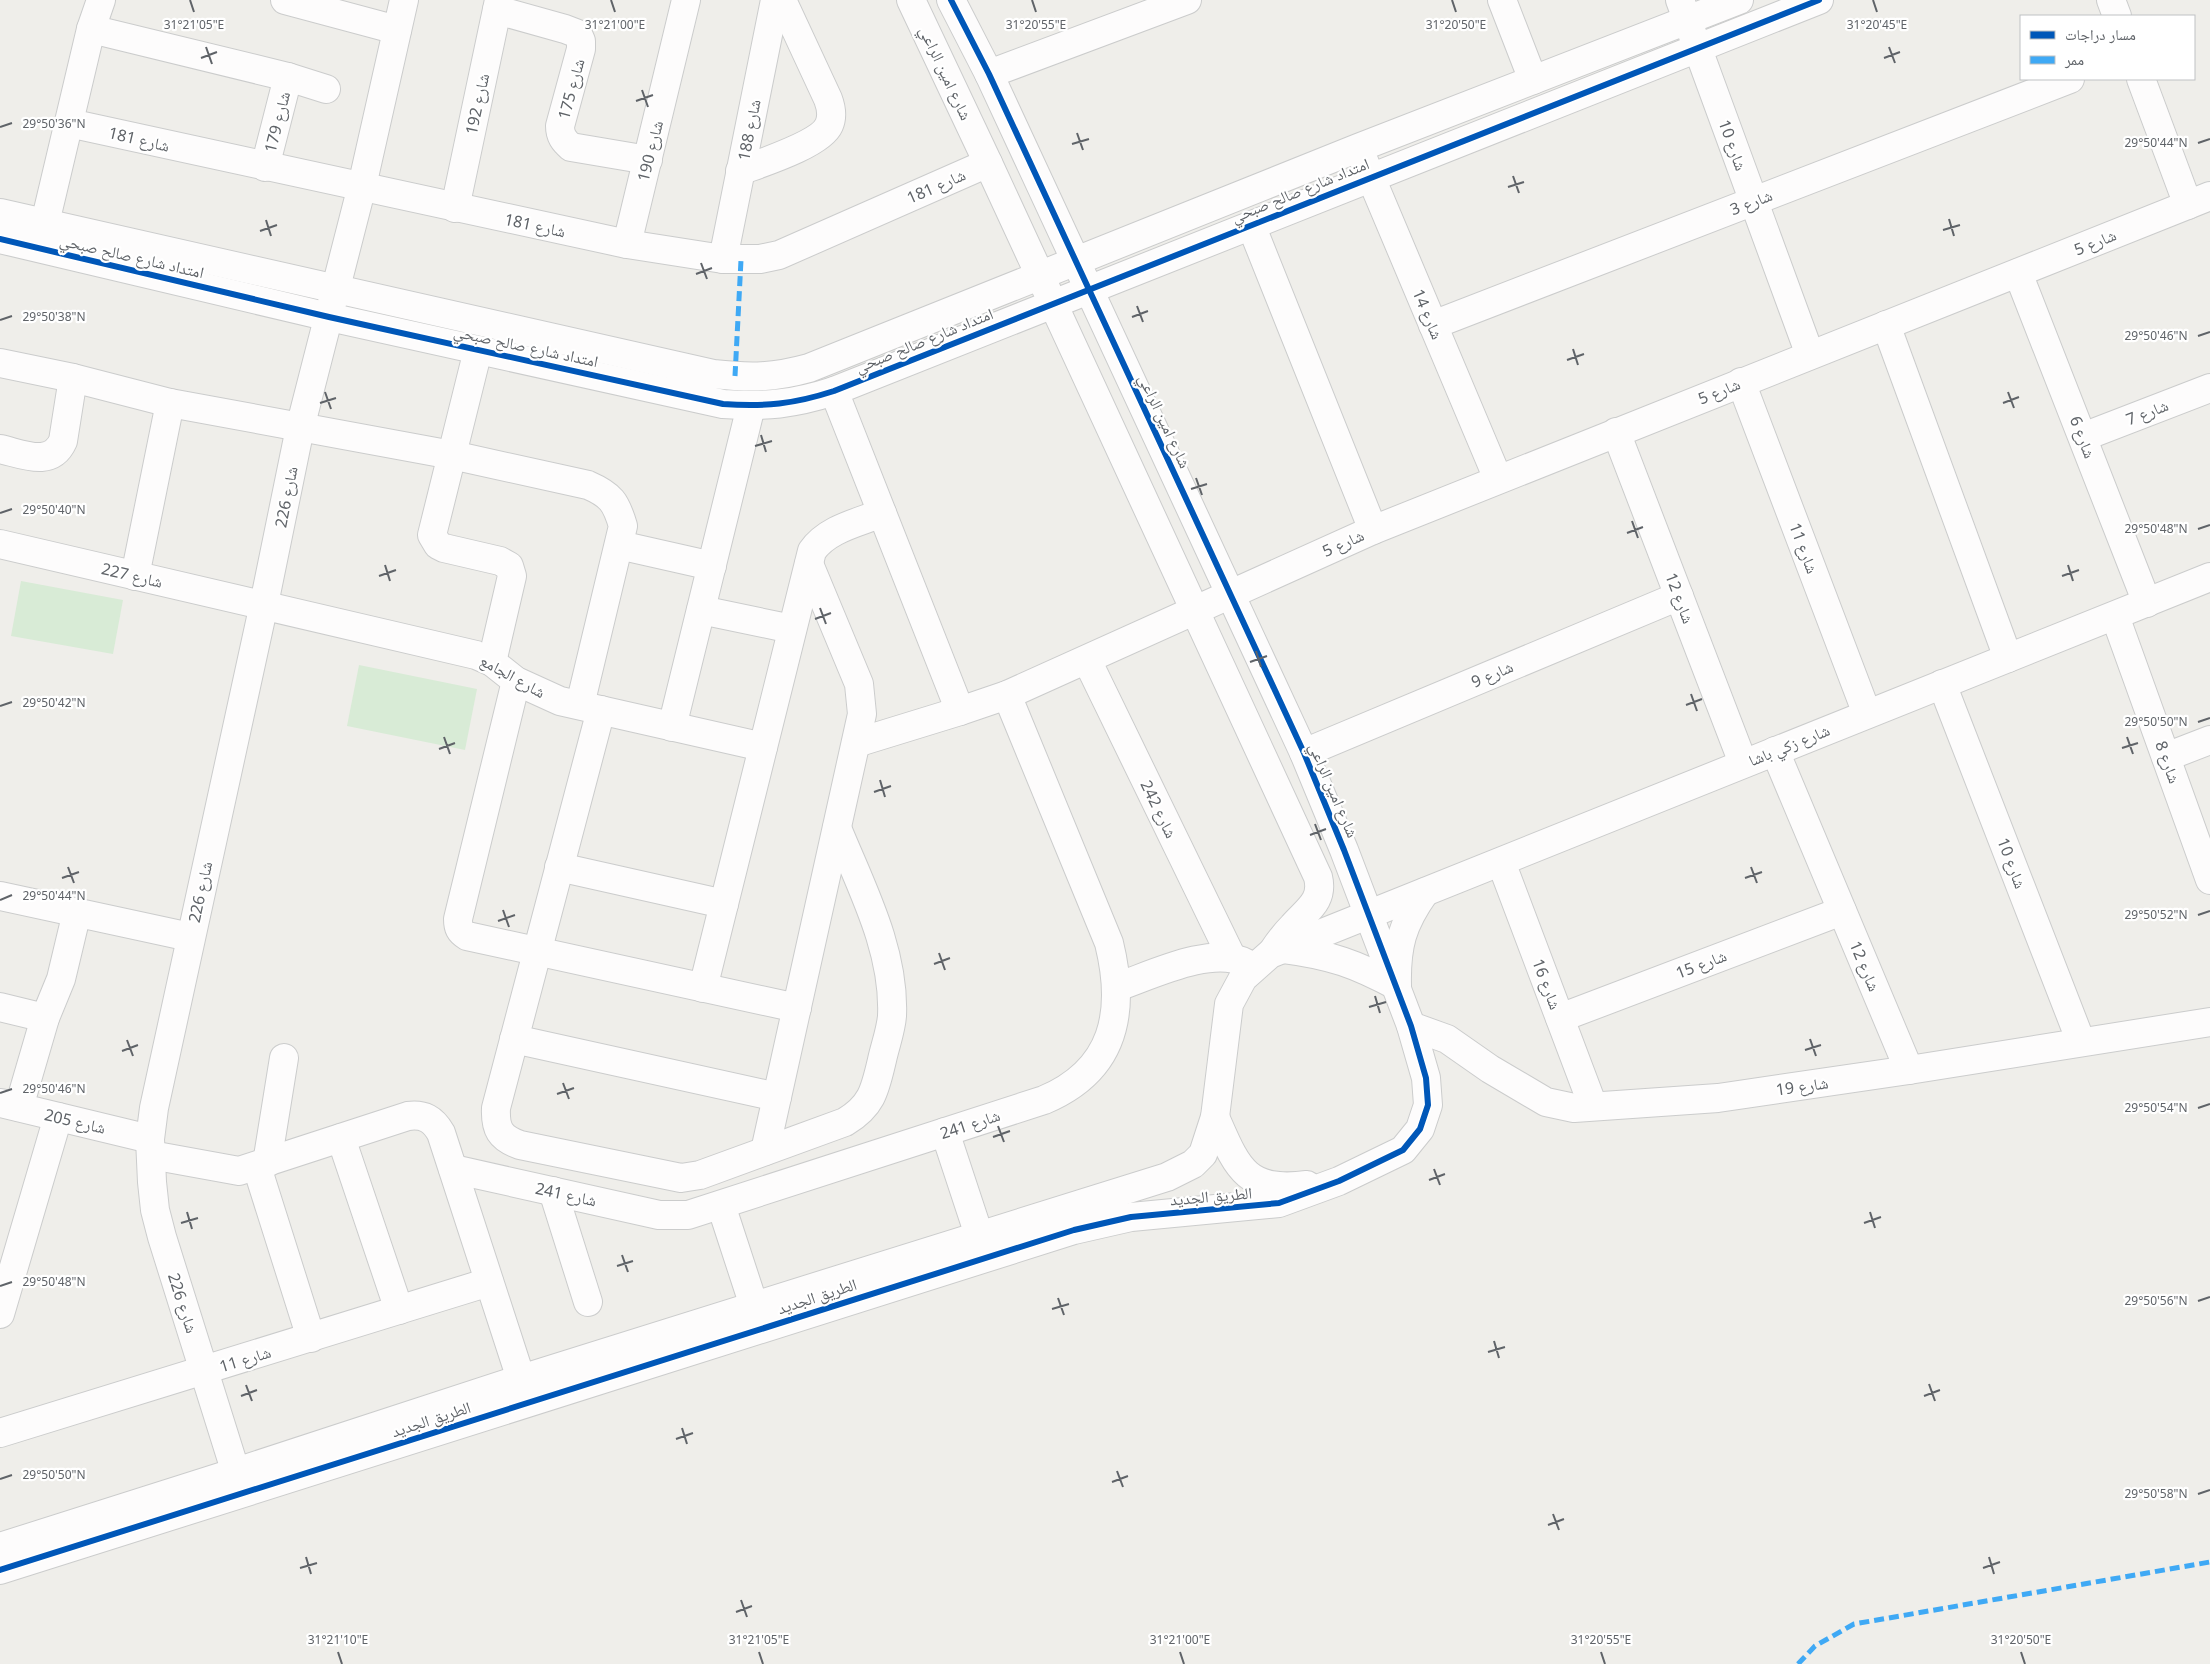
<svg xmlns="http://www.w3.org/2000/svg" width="2210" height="1664" font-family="'Noto Sans','Noto Naskh Arabic',sans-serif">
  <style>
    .green { fill: #d8ebd6 }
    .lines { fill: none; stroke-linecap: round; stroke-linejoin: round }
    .minor-casing { stroke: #cbcccc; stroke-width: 30 }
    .minor { stroke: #fdfcfc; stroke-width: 28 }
    .quiet { stroke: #3fa9f5; stroke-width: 5; stroke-dasharray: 10 5; stroke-linecap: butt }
    .cycleway-casing { stroke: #fff; stroke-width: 9 }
    .cycleway { stroke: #0057b8; stroke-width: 6 }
    .ticks { fill: none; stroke: #5f6368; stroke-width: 2 }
    .labels { text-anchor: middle; stroke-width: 4.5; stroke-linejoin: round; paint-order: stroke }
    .street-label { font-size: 16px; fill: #5f6368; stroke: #fff }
    .ticks-label { font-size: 12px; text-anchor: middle; fill: #5f6368; stroke: #fff; stroke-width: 4.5; stroke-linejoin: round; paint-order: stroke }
  </style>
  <rect width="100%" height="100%" fill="#efeeea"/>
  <g class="green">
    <polygon points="21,581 123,600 113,654 11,636"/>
    <polygon points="359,665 477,689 465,750 347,726"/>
  </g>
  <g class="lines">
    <g class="minor-casing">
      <g id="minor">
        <polyline points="285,0 397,30"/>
        <path d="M911,0L988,163L1318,877C1324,901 1307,910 1293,926C1285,934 1279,942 1273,951"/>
        <polyline points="1502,0 1533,80"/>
        <polyline points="1680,0 1810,355"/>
        <polyline points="2111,0 2117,16"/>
        <path d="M497,10L565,29L578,34L581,41V49L560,126C560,136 564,141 571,147L648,160"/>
        <polyline points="91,29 288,77 326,89"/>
        <polyline points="989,74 1187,0"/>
        <polyline points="2141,79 2188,205"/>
        <polyline points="69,123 627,244 723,259 760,259 779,255 988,163"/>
        <polyline points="1364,161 1498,479"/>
        <polyline points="265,167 288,77"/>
        <path d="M740,171C761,163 821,144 829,125C833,116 831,107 828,99L782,0"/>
        <polyline points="455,208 499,0"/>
        <path d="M0,213L713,374C751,378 773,378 809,368L1358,148L1739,0"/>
        <polyline points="45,223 91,29 101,0"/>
        <polyline points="1251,225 1373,530"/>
        <path d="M0,239L329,317L723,404C765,407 794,404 834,391L1819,0"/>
        <polyline points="627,244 686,0"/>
        <polyline points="723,259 775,0"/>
        <polyline points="2018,273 2147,603"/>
        <polyline points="1433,325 2070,79"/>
        <polyline points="1886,325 2008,658"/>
        <polyline points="478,350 432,535 438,545 444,548 500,561 509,566 512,576 492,662"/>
        <path d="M0,363L73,378L170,403L452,455L588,485C611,495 616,502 623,526L580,705"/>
        <polyline points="1741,382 1867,714"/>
        <polyline points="834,391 960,711"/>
        <polyline points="1616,432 1743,763"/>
        <polyline points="2083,437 2210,388"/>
        <path d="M0,449C23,454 51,468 63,441L73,378"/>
        <polyline points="0,544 476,655 492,662 516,681 560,701 763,747"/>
        <polyline points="619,545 712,566"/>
        <polyline points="135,576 170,403"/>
        <polyline points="701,610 792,629"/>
        <polyline points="2115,616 2210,880"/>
        <polyline points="1087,660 1232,958"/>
        <path d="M516,681L458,919C458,928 460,932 467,936L797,1008"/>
        <polyline points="1942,684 2081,1042"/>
        <path d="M601,710L496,1108C495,1129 500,1138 520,1145L681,1178L700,1175L845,1122C872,1106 875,1090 882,1060C885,1046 891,1030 892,1016C895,950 861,887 837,828"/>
        <polyline points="672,727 751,406"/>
        <polyline points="856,743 960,711 1007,695 1373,530 2210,196"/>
        <polyline points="1775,751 1909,1070"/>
        <polyline points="1304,753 1679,596"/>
        <polyline points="2166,757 2210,740"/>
        <polyline points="1501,862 1593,1106"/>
        <polyline points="559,867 724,904"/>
        <polyline points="0,896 190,937"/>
        <path d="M1284,949C1331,955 1356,964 1397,986C1396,946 1402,924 1425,892"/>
        <path d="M1117,987C1152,975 1212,945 1246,963"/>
        <path d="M703,988L812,551C827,529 857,523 882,513"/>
        <polyline points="0,1007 45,1018"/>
        <polyline points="1560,1018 1842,911"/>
        <polyline points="1411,1026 1447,1039 1490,1069 1546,1102 1574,1108 1718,1098 1909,1070 2210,1022"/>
        <polyline points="514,1039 777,1097"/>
        <polyline points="1,1103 150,1139"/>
        <polyline points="19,1107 45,1018 61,979 77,912"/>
        <path d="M1215,1117C1237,1167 1245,1193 1307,1185"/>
        <polyline points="945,1132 979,1235"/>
        <polyline points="341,1138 399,1310"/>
        <polyline points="765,1151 862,714 859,684 809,564"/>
        <path d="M151,1155L239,1171L408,1116C424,1114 433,1119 441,1133L521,1379"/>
        <polyline points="267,1163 284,1058"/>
        <polyline points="257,1167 311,1338"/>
        <path d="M453,1169L659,1215H688L1044,1100C1115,1070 1126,1012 1109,943L1007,695"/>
        <polyline points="553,1191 588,1302"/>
        <polyline points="721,1205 754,1306"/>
        <polyline points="0,1314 58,1117"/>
        <polyline points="0,1433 489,1282"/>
        <polyline points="241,1489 162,1237 155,1210 152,1182 150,1139 154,1108 264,604 300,428 362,186 404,0"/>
        <polyline points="0,1547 236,1472 521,1379 1167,1177 1193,1164 1203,1154 1215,1117 1229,1004 1243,978 1270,954 2210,577"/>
        <polyline points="0,1570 1074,1230 1131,1217 1279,1203 1339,1181 1403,1150 1420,1129 1428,1105 1426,1078 1411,1026 1344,850 1304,753 989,74 951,0"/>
      </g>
    </g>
    <use href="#minor" class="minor"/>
    <g class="quiet">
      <polyline points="735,376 741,260"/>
      <polyline points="1798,1664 1815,1646 1854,1624 2210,1562"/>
    </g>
    <g class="cycleway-casing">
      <g id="cycleway">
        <path d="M0,239L329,317L723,404C765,407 794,404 834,391L1819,0"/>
        <polyline points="0,1570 1074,1230 1131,1217 1279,1203 1339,1181 1403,1150 1420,1129 1428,1105 1426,1078 1411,1026 1344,850 1304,753 989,74 951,0"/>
      </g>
    </g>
    <use href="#cycleway" class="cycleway"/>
  </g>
  <path class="ticks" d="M190,0L194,12M611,0L615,12M1032,0L1036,12M1452,0L1456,12M1873,0L1877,12M206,47L212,64M1889,47L1895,63M201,58L217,52M1884,58L1900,52M642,90L648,107M636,101L653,95M0,127L12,123M1077,133L1083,150M2198,143L2210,139M1072,144L1089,139M1513,176L1519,193M1508,187L1524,182M1949,219L1954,236M266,220L271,236M1943,230L1960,225M260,231L277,225M701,263L707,279M696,274L712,268M1137,306L1143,322M1132,317L1148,311M0,320L12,316M2198,336L2210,332M1573,349L1578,365M1567,360L1584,354M325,392L331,409M2008,392L2014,408M320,403L336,398M2003,403L2019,397M761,435L766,452M755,446L772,441M1196,478L1202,495M1191,489L1207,484M0,513L12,509M1632,521L1638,538M2198,529L2210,525M1627,533L1643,527M385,565L390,581M2068,565L2073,581M379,576L396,570M2062,576L2079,570M820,608L826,624M815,619L831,613M1256,651L1261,667M1250,662L1267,656M1691,694L1697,711M1686,705L1702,699M0,706L12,702M2198,722L2210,718M444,737L450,754M2127,737L2133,754M2122,748L2138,743M439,749L455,743M880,780L885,797M874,792L891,786M1315,824L1321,840M1310,835L1326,829M68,867L74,883M1751,867L1757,883M62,878L79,872M1745,878L1762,872M0,900L12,895M503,910L509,927M2198,915L2210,911M498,921L515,915M939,953L945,970M934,964L950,958M1375,996L1380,1013M1369,1007L1386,1002M1810,1039L1816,1056M127,1040L133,1056M1805,1050L1821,1045M122,1051L138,1045M563,1083L569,1099M0,1093L12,1089M557,1094L574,1088M2198,1108L2210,1104M998,1126L1004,1142M993,1137L1010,1131M1434,1169L1440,1185M1429,1180L1445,1174M187,1212L192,1229M1870,1212L1875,1228M181,1223L198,1218M1864,1223L1881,1217M622,1255L628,1272M617,1266L633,1261M0,1286L12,1282M1058,1298L1064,1315M2198,1301L2210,1297M1052,1309L1069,1304M1494,1341L1499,1358M1488,1352L1505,1347M1929,1384L1935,1401M246,1385L252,1401M241,1396L257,1390M1924,1396L1940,1390M682,1428L687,1444M676,1439L693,1433M1117,1471L1123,1487M0,1479L12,1475M1112,1482L1128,1476M2198,1494L2210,1490M1553,1514L1559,1530M1548,1525L1564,1519M306,1557L311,1574M1989,1557L1994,1574M300,1568L317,1563M1983,1568L2000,1562M741,1600L747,1617M736,1612L752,1606M338,1652L342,1664M759,1652L763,1664M1180,1652L1184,1664M1601,1652L1605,1664M2021,1652L2025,1664"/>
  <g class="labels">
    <g class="street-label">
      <text transform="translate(946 73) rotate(65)" y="6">شارع امين الراعي</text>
      <text transform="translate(571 89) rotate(-75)" y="6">شارع 175</text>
      <text transform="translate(477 104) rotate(-78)" y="6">شارع 192</text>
      <text transform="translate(277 122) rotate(-76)" y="6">شارع 179</text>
      <text transform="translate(749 130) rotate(-79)" y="6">شارع 188</text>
      <text transform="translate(139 139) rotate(13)" y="6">شارع 181</text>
      <text transform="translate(1733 145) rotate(70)" y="6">شارع 10</text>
      <text transform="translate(650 151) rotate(-76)" y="6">شارع 190</text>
      <text transform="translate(936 186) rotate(-24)" y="6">شارع 181</text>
      <text transform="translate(1300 190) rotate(-22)" y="6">امتداد شارع صالح صبحي</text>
      <text transform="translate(1751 202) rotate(-21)" y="6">شارع 3</text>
      <text transform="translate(535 225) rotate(12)" y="6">شارع 181</text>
      <text transform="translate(2095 242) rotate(-22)" y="6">شارع 5</text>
      <text transform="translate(132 256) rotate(13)" y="6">امتداد شارع صالح صبحي</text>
      <text transform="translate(1428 314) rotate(67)" y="6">شارع 14</text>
      <text transform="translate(924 340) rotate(-22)" y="6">امتداد شارع صالح صبحي</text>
      <text transform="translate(526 346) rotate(12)" y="6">امتداد شارع صالح صبحي</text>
      <text transform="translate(1719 391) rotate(-22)" y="6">شارع 5</text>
      <text transform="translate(2147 412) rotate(-21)" y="6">شارع 7</text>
      <text transform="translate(1165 421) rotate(65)" y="6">شارع امين الراعي</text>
      <text transform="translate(2083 437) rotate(69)" y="6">شارع 6</text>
      <text transform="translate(286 497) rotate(-79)" y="6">شارع 226</text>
      <text transform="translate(1343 543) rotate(-24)" y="6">شارع 5</text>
      <text transform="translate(1804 548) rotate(69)" y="6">شارع 11</text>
      <text transform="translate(132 575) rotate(13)" y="6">شارع 227</text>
      <text transform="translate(1680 598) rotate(69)" y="6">شارع 12</text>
      <text transform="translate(1492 674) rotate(-23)" y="6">شارع 9</text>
      <text transform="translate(513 676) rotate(29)" y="6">شارع الجامع</text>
      <text transform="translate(1789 745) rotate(-22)" y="6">شارع زكي باشا</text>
      <text transform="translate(2168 762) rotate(70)" y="6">شارع 8</text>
      <text transform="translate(1334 790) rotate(67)" y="6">شارع امين الراعي</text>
      <text transform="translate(1159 809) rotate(64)" y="6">شارع 242</text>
      <text transform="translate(2012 863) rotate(69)" y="6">شارع 10</text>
      <text transform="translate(200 892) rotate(-78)" y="6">شارع 226</text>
      <text transform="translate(1701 964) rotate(-21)" y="6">شارع 15</text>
      <text transform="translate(1865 966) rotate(67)" y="6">شارع 12</text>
      <text transform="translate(1547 984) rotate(69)" y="6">شارع 16</text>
      <text transform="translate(1802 1086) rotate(-8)" y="6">شارع 19</text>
      <text transform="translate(75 1121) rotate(13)" y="6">شارع 205</text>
      <text transform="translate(970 1124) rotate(-18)" y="6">شارع 241</text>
      <text transform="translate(566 1194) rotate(12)" y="6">شارع 241</text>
      <text transform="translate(1211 1196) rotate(-5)" y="6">الطريق الجديد</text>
      <text transform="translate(817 1296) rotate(-18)" y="6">الطريق الجديد</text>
      <text transform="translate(183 1303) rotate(72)" y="6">شارع 226</text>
      <text transform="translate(245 1359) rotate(-17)" y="6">شارع 11</text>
      <text transform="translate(431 1419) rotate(-18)" y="6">الطريق الجديد</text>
    </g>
  </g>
  <g class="ticks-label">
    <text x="1877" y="29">31°20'45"E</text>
    <text x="194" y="29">31°21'05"E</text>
    <text x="615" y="29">31°21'00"E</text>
    <text x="1036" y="29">31°20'55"E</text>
    <text x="1456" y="29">31°20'50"E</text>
    <text x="54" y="128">29°50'36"N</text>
    <text x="2156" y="147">29°50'44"N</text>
    <text x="54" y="321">29°50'38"N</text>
    <text x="2156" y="340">29°50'46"N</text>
    <text x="54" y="514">29°50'40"N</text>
    <text x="2156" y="533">29°50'48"N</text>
    <text x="54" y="707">29°50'42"N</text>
    <text x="2156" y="726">29°50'50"N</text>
    <text x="54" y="900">29°50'44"N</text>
    <text x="2156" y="919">29°50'52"N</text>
    <text x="54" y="1093">29°50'46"N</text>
    <text x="2156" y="1112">29°50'54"N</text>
    <text x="54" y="1286">29°50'48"N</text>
    <text x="2156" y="1305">29°50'56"N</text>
    <text x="54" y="1479">29°50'50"N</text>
    <text x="2156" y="1498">29°50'58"N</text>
    <text x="338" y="1644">31°21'10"E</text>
    <text x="759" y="1644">31°21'05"E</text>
    <text x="1180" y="1644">31°21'00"E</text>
    <text x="1601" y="1644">31°20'55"E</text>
    <text x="2021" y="1644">31°20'50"E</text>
  </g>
  <rect x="2020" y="15" width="175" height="65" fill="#ffffff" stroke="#bfc1c3"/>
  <rect x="2030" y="31" width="25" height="8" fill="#0057b8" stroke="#bfc1c3"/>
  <text x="2065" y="40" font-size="15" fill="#5f6368">مسار دراجات</text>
  <rect x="2030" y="56" width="25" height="8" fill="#3fa9f5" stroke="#bfc1c3"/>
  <text x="2065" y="65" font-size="15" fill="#5f6368">ممر</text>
</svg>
